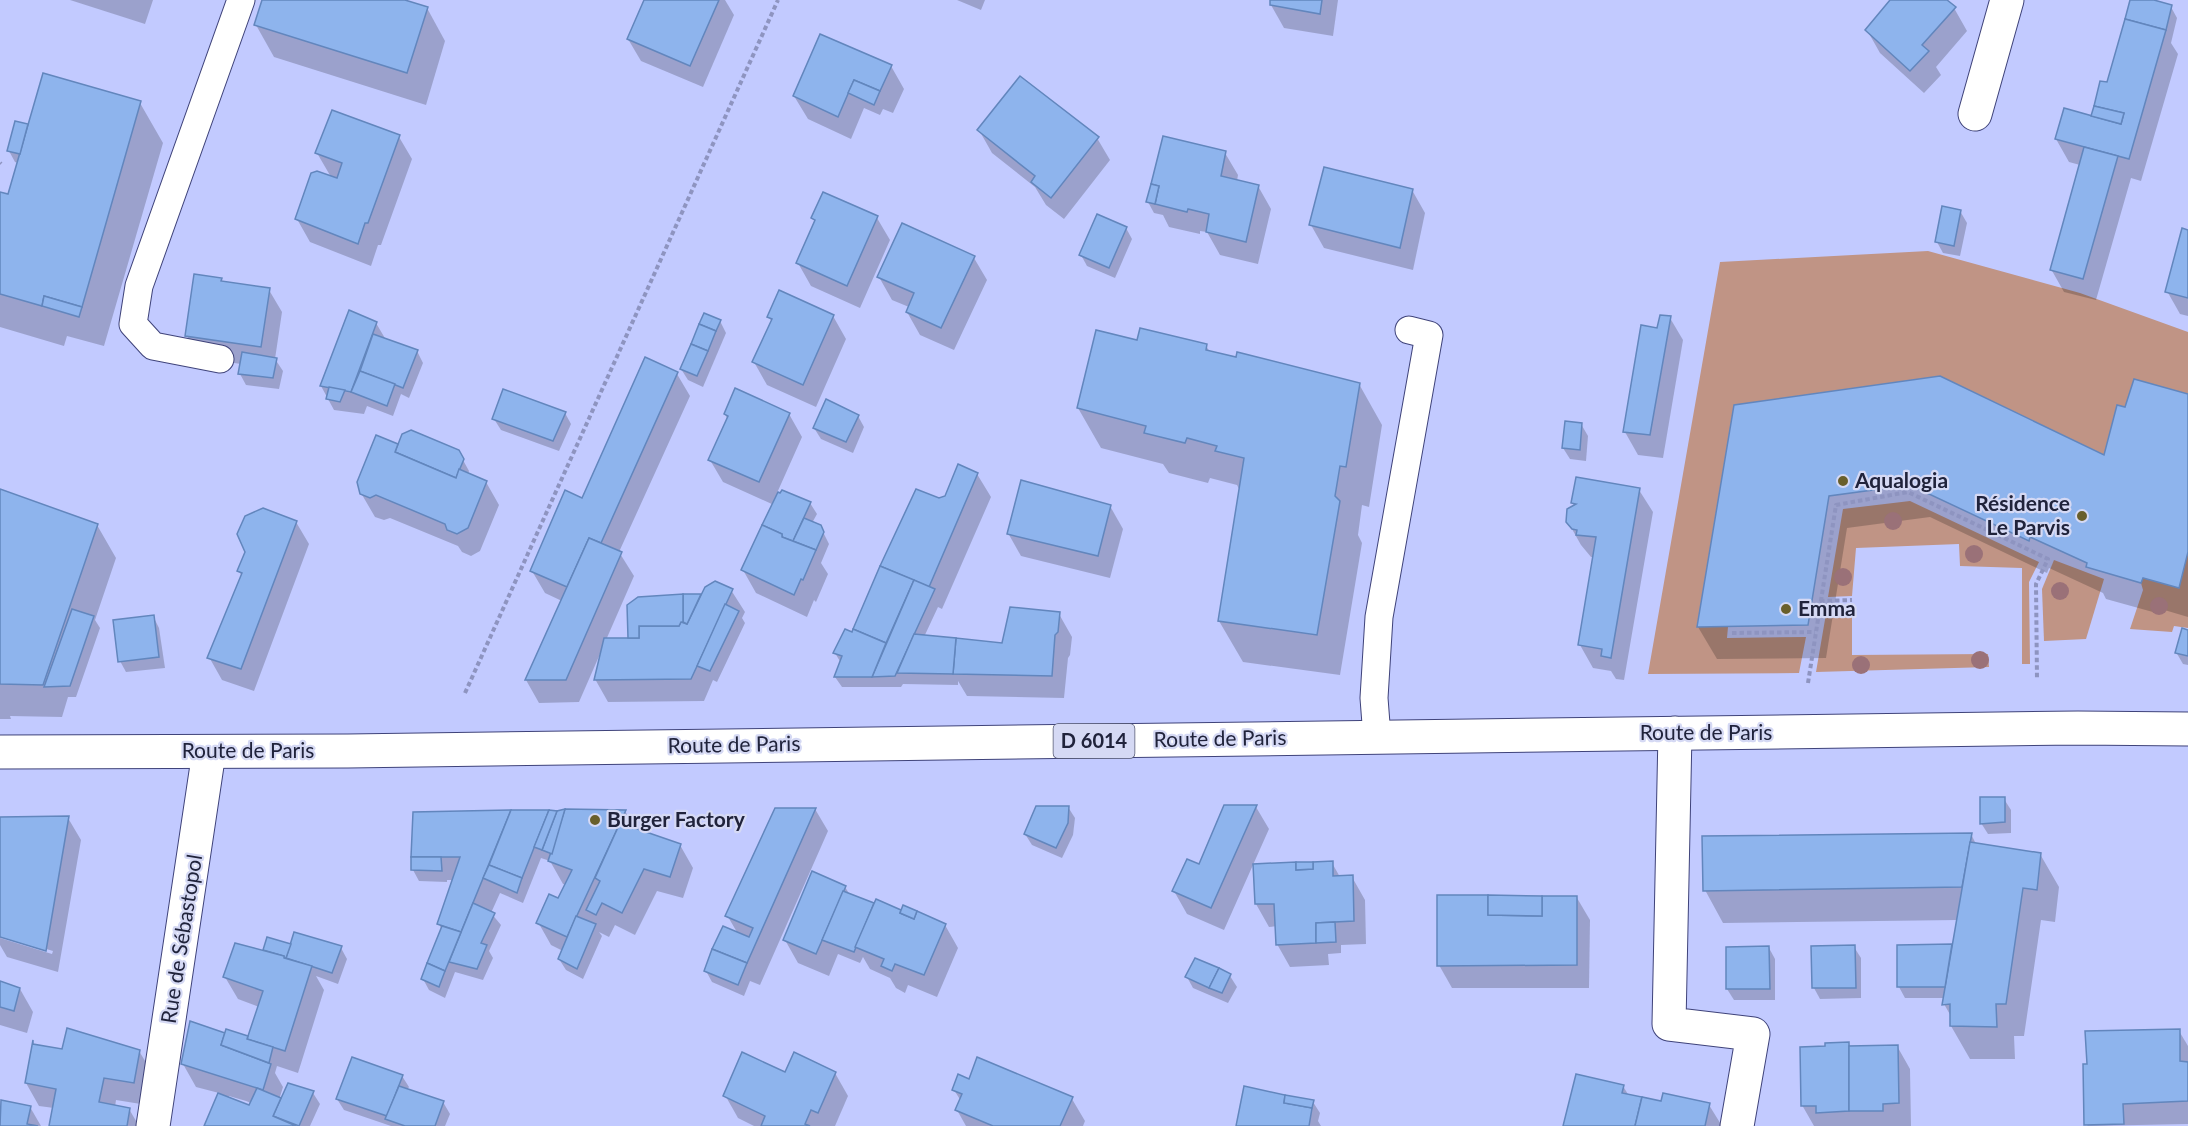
<svg xmlns="http://www.w3.org/2000/svg" width="2188" height="1126" font-family="Lato,sans-serif">
  <style>
    .green { fill: #c09485 }
    .shadow { fill: #0003; fill-rule: evenodd }
    .building { fill: #8eb4ed; stroke: #6286bd; stroke-width: 1.5 }
    .lines { fill: none; stroke-linecap: round; stroke-linejoin: round }
    .lane-casing { stroke: #3f437a; stroke-width: 29 }
    .street-casing { stroke: #3f437a; stroke-width: 35 }
    .primary-casing { stroke: #3f437a; stroke-width: 35 }
    .path { stroke: #8e94c0; stroke-width: 4; stroke-dasharray: 4.5 3; stroke-linecap: butt }
    .lane { stroke: #fff; stroke-width: 27 }
    .street { stroke: #fff; stroke-width: 33 }
    .primary { stroke: #fff; stroke-width: 33 }
    .tree { fill: #9a7178 }
    .poi-dot { fill: #695f2b; stroke: #d5d9f4; stroke-width: 2 }
    .labels { text-anchor: middle; stroke-width: 4.5; stroke-linejoin: round; paint-order: stroke }
    .shield { fill: #d5d9f4; stroke: #565a72; stroke-width: 1.5 }
    .shield-label { font-size: 20px; font-weight: bold; fill: #20233b }
    .poi-label { font-size: 21px; font-weight: bold; fill: #20233b; stroke: #d5d9f4; text-anchor: start }
    .street-label { font-size: 21px; fill: #20233b; stroke: #d5d9f4 }
  </style>
  <rect width="100%" height="100%" fill="#c2caff"/>
  <g class="green">
    <polygon points="1928,251 2080,293 2188,332 2188,394 2134,379 2125,407 2117,405 2104,455 1940,376 1734,405 1697,627 1728,627 1727,638 1806,637 1799,673 1648,674 1720,262"/>
    <polygon points="1910,501 2039,562 2029,582 2030,664 2022,664 2022,568 1960,566 1959,544 1856,548 1852,596 1828,597 1843,509"/>
    <polygon points="2188,552 2188,628 2174,626 2172,632 2130,629 2143,590 2141,583 2143,578 2179,588"/>
    <polygon points="2054,560 2104,579 2086,639 2044,641 2042,589"/>
    <polygon points="1852,606 1852,655 1988,654 1989,667 1816,672 1827,608"/>
  </g>
  <g class="shadow">
    <polygon points="70,0 153,0 145,24"/>
    <polygon points="263,0 399,0 427,8 445,41 426,105 274,57 256,25"/>
    <polygon points="645,0 725,0 734,15 703,87 641,61 628,39"/>
    <polygon points="957,0 985,0 981,10"/>
    <polygon points="1272,0 1338,0 1333,36 1284,28 1271,5"/>
    <polygon points="1892,0 1945,0 1954,8 1967,31 1936,67 1941,75 1924,93 1880,53 1867,30"/>
    <polygon points="2130,0 2157,0 2156,2 2171,7 2177,18 2171,43 2178,54 2141,181 2131,178 2096,300 2064,292 2051,269 2080,165 2069,162 2056,139 2092,118 2108,83"/>
    <polygon points="891,66 904,89 893,113 883,109 880,115 864,108 851,139 808,119 794,96"/>
    <polygon points="140,103 163,143 104,346 67,336 64,346 0,327 0,193 9,196 18,163 15,162 9,151 16,123 29,126"/>
    <polygon points="979,130 1097,138 1110,160 1064,219 1046,205 1035,187 992,153"/>
    <polygon points="399,137 412,159 381,245 378,245 371,266 310,242 297,219 331,177 317,153"/>
    <polygon points="1225,153 1238,175 1237,181 1258,186 1271,209 1258,264 1220,255 1207,232 1200,231 1200,234 1169,227 1163,215 1154,213 1148,202"/>
    <polygon points="1412,190 1425,213 1413,270 1324,248 1311,225"/>
    <polygon points="1960,211 1967,223 1960,256 1943,253 1937,242"/>
    <polygon points="813,218 877,218 890,240 860,308 811,286 798,263 816,223"/>
    <polygon points="1126,228 1132,239 1115,278 1087,266 1081,255"/>
    <polygon points="2188,231 2188,316 2180,314 2167,291"/>
    <polygon points="974,258 987,280 954,350 920,335 907,312 909,307 892,300 879,277"/>
    <polygon points="221,279 224,283 269,290 282,312 275,359 283,371 279,389 246,385 240,374 241,364 200,358 187,336"/>
    <polygon points="833,316 846,339 816,407 767,385 754,362 772,322 769,317"/>
    <polygon points="1670,318 1683,340 1663,458 1638,455 1625,432 1658,330"/>
    <polygon points="720,321 726,333 703,387 688,380 681,369"/>
    <polygon points="376,323 386,340 417,351 423,363 409,398 401,394 393,416 367,406 364,414 334,410 321,386"/>
    <polygon points="1138,342 1206,346 1210,352 1359,384 1382,425 1369,507 1362,505 1358,535 1362,543 1340,675 1243,662 1219,621 1240,491 1237,485 1210,478 1208,483 1169,473 1163,464 1101,448 1078,408"/>
    <polygon points="677,374 690,396 619,552 634,576 606,640 631,640 700,596 701,598 731,590 745,612 742,618 745,623 717,682 713,680 704,701 608,702 595,679 602,655 600,654 579,702 539,703 526,680 562,601 545,593 532,571"/>
    <polygon points="2188,395 2188,617 2161,609 2160,614 2106,599 2103,593 2049,568 2047,573 1930,517 1847,528 1826,658 1717,659 1698,627 1736,407 2105,457"/>
    <polygon points="565,413 571,424 559,451 501,430 494,419"/>
    <polygon points="725,414 789,414 802,437 777,493 810,503 817,514 812,523 820,526 829,544 821,563 828,574 816,602 814,600 807,617 756,593 743,570 774,505 723,482 710,460 728,420"/>
    <polygon points="858,416 864,427 853,453 821,439 814,428"/>
    <polygon points="1581,424 1588,436 1586,461 1570,459 1563,448"/>
    <polygon points="377,437 399,446 458,451 469,471 468,474 486,482 499,505 480,551 471,556 462,552 458,546 390,518 384,520 375,517 361,493"/>
    <polygon points="958,466 977,474 991,497 942,609 938,607 924,637 1004,645 1059,614 1072,637 1070,655 1068,658 1064,698 967,696 958,681 958,685 903,684 901,687 842,687 835,677 841,663 835,653 853,634 939,500 946,497"/>
    <polygon points="0,490 97,525 116,558 95,620 100,628 76,697 68,697 62,717 10,716 11,719 0,719"/>
    <polygon points="1639,490 1653,512 1624,680 1616,679 1611,671 1593,668 1580,645 1594,557 1591,557 1581,545 1568,522 1575,507 1573,503"/>
    <polygon points="1110,506 1123,529 1110,578 1021,556 1008,533"/>
    <polygon points="296,522 309,544 254,691 222,680 209,657 242,576 239,571"/>
    <polygon points="153,616 159,628 165,668 126,672 120,661"/>
    <polygon points="2188,631 2188,665 2183,664 2176,652"/>
    <polygon points="2004,799 2011,810 2011,833 1988,834 1981,823"/>
    <polygon points="1068,807 1075,818 1073,835 1062,858 1032,845 1025,834"/>
    <polygon points="1225,807 1256,807 1269,829 1224,930 1187,914 1174,891 1200,866"/>
    <polygon points="815,809 828,831 760,985 750,981 744,996 712,982 706,971 738,934 727,915"/>
    <polygon points="625,811 636,830 680,845 693,868 683,898 657,891 635,935 615,925 609,937 599,932 602,936 583,979 566,970 559,959 563,951 551,945 538,922 559,899 566,885 563,884 550,861 541,858 523,903 500,893 491,913 501,925 489,951 493,958 483,980 455,972 445,998 429,990 423,979 442,930 439,924 454,880 447,880 447,882 419,881 413,870 414,813"/>
    <polygon points="0,818 68,818 81,840 58,972 7,957 0,945 0,938 52,954 53,951 0,935"/>
    <polygon points="1971,834 1976,844 2040,854 2059,887 2055,922 2041,920 2024,1036 2014,1036 2015,1059 1970,1059 1951,1026 1952,1018 1944,1004 1945,998 1905,998 1899,987 1951,946 1953,949 1958,920 1723,923 1705,890"/>
    <polygon points="1332,863 1340,877 1352,877 1365,900 1366,944 1341,945 1341,953 1328,954 1329,965 1290,967 1277,944 1277,926 1269,927 1256,904 1255,865"/>
    <polygon points="845,887 850,895 875,905 945,925 958,948 937,997 908,985 905,993 896,988 890,978 870,969 863,957 860,963 838,954 829,976 798,963 785,940"/>
    <polygon points="1577,898 1590,920 1589,988 1452,988 1439,965"/>
    <path d="M292,945L341,948L347,959L338,984L316,976L324,990L298,1073L277,1066L275,1073L283,1087L279,1100L313,1093L320,1104L310,1126H206L219,1093L196,1087L183,1064L191,1023L248,1040L259,1007L238,999L225,977L266,952L264,949ZM229,1096L246,1101L251,1103L249,1107L228,1098Z"/>
    <polygon points="1813,947 1854,947 1861,958 1861,998 1820,999 1814,988"/>
    <polygon points="1727,948 1769,948 1775,959 1775,1000 1734,1000 1727,989"/>
    <polygon points="1195,960 1230,976 1237,987 1228,1003 1193,988 1187,977"/>
    <polygon points="0,983 20,989 33,1012 27,1033 0,1025"/>
    <polygon points="2179,1031 2188,1046 2188,1124 2087,1126"/>
    <polygon points="1849,1044 1851,1047 1897,1046 1910,1069 1911,1126 1814,1126 1802,1105"/>
    <polygon points="63,1051 139,1051 153,1074 147,1105 116,1100 115,1107 129,1109 139,1126 51,1126 54,1108 39,1106 26,1083"/>
    <polygon points="835,1073 848,1096 835,1126 754,1126 738,1118 725,1095"/>
    <polygon points="402,1076 409,1087 407,1090 443,1102 450,1114 445,1126 391,1126 344,1110 337,1099"/>
    <polygon points="1623,1086 1629,1096 1662,1103 1709,1105 1722,1126 1565,1126"/>
    <polygon points="954,1090 1072,1099 1085,1121 1083,1126 966,1126 957,1110 961,1101"/>
    <polygon points="2,1102 30,1107 41,1126 0,1126"/>
    <polygon points="1313,1102 1320,1113 1318,1121 1321,1126 1237,1126"/>
  </g>
  <g class="building">
    <polygon points="262,0 405,0 428,7 407,73 254,25"/>
    <polygon points="644,0 719,0 690,66 627,39"/>
    <polygon points="1270,0 1322,0 1320,14 1270,5"/>
    <polygon points="1890,0 1947,0 1956,7 1922,45 1929,51 1910,71 1865,30"/>
    <polygon points="2130,0 2154,0 2172,5 2166,30 2125,19"/>
    <polygon points="2125,19 2166,30 2129,159 2055,139 2064,108 2121,124 2124,113 2094,106 2100,81 2107,82"/>
    <polygon points="820,34 892,65 880,91 854,80 838,117 793,96"/>
    <polygon points="43,73 141,101 82,307 44,296 42,306 0,294 0,192 8,194"/>
    <polygon points="1020,76 1099,137 1051,198 1031,182 1035,176 977,130"/>
    <polygon points="854,80 880,91 874,105 848,93"/>
    <polygon points="2094,106 2124,113 2121,124 2091,116"/>
    <polygon points="332,110 400,135 368,223 365,223 358,244 295,219 311,173 317,171 337,178 342,163 315,153"/>
    <polygon points="15,121 28,124 20,154 7,151"/>
    <polygon points="1163,136 1226,151 1221,176 1259,185 1246,242 1206,232 1209,214 1188,209 1187,212 1155,204 1159,186 1151,184"/>
    <polygon points="2084,147 2118,156 2083,279 2050,270"/>
    <polygon points="1324,167 1413,189 1400,248 1309,225"/>
    <polygon points="1151,184 1159,186 1155,204 1146,202"/>
    <polygon points="823,192 878,216 847,286 796,263 815,220 811,218"/>
    <polygon points="1942,206 1961,210 1954,246 1935,242"/>
    <polygon points="1097,214 1127,227 1109,268 1079,255"/>
    <polygon points="902,223 975,256 941,328 906,312 914,293 877,277"/>
    <polygon points="2182,228 2188,230 2188,298 2165,292"/>
    <polygon points="194,274 222,278 221,281 270,288 261,347 185,336"/>
    <polygon points="779,290 834,315 803,385 752,362 772,319 767,317"/>
    <polygon points="44,296 82,307 79,317 42,306"/>
    <polygon points="349,310 377,322 351,392 320,386"/>
    <polygon points="704,313 721,320 716,331 699,324"/>
    <polygon points="1660,315 1671,316 1650,435 1623,432 1641,325 1657,328"/>
    <polygon points="699,324 716,331 708,351 691,344"/>
    <polygon points="1140,328 1207,344 1206,350 1236,357 1237,352 1360,383 1346,467 1340,466 1335,496 1340,501 1317,635 1218,621 1244,458 1215,451 1217,446 1187,438 1185,443 1144,433 1146,426 1077,408 1096,330 1137,340"/>
    <polygon points="373,334 418,350 403,388 360,371"/>
    <polygon points="691,344 708,351 697,376 680,369"/>
    <polygon points="242,352 277,358 273,378 238,374"/>
    <polygon points="645,357 678,372 601,543 589,538 567,587 530,571 565,490 582,498"/>
    <polygon points="360,371 395,384 387,406 351,392"/>
    <polygon points="1940,376 2104,455 2117,405 2125,407 2134,379 2188,394 2188,552 2179,588 2143,578 2141,583 2086,567 2087,563 2030,537 2029,541 1910,485 1829,496 1808,625 1697,627 1734,405"/>
    <polygon points="329,387 345,390 340,402 326,399"/>
    <polygon points="735,388 790,413 759,482 708,460 728,416 724,414"/>
    <polygon points="503,389 566,412 553,441 492,419"/>
    <polygon points="826,399 859,415 846,442 813,428"/>
    <polygon points="1565,421 1582,423 1580,450 1562,448"/>
    <polygon points="411,430 459,450 464,459 456,478 395,452 402,434"/>
    <polygon points="376,435 398,444 395,452 456,478 459,469 487,481 468,528 457,534 447,530 445,524 376,495 370,498 360,494 357,482"/>
    <polygon points="958,464 978,473 929,587 880,566 916,489 939,498 945,496"/>
    <polygon points="1576,477 1640,488 1611,658 1601,656 1602,649 1578,645 1596,537 1576,535 1577,530 1572,529 1566,522 1567,509 1576,504 1571,503"/>
    <polygon points="1021,480 1111,505 1098,556 1007,534"/>
    <polygon points="0,489 98,524 43,685 0,684"/>
    <polygon points="782,490 811,502 793,541 782,537 782,534 762,525 778,492 780,493"/>
    <polygon points="263,508 297,521 241,669 207,658 242,573 237,571 245,552 237,534 245,516"/>
    <polygon points="804,518 821,525 824,532 816,550 793,541"/>
    <polygon points="762,525 782,534 782,537 816,550 803,580 801,579 794,595 741,570"/>
    <polygon points="589,538 622,552 566,680 525,680"/>
    <polygon points="880,566 914,580 886,643 853,629"/>
    <polygon points="914,580 935,589 895,676 872,677"/>
    <polygon points="715,581 733,589 691,679 594,680 604,638 639,638 639,626 679,626 681,622 687,624 705,587"/>
    <polygon points="683,594 701,594 687,624 683,622"/>
    <polygon points="683,594 683,622 681,622 679,626 639,626 639,638 628,638 627,605 638,597"/>
    <polygon points="725,604 739,611 710,671 697,666"/>
    <polygon points="1010,607 1060,612 1058,632 1055,635 1052,676 953,674 956,638 1002,643"/>
    <polygon points="72,609 94,616 70,686 44,687"/>
    <polygon points="154,615 159,657 118,662 113,620"/>
    <polygon points="2182,628 2188,630 2188,656 2175,653"/>
    <polygon points="845,629 852,632 853,629 886,643 872,677 834,677 842,656 833,653"/>
    <polygon points="914,634 956,638 953,674 897,673"/>
    <polygon points="1980,797 2005,797 2005,822 1980,824"/>
    <polygon points="1224,805 1257,805 1211,908 1172,891 1187,859 1199,864"/>
    <polygon points="1036,806 1069,806 1068,823 1056,848 1024,834"/>
    <polygon points="775,808 816,808 747,963 712,949 723,926 749,937 753,928 725,916"/>
    <polygon points="565,809 626,810 567,937 536,923 549,894 558,898 572,870 548,861"/>
    <polygon points="565,809 552,854 542,850 557,811"/>
    <polygon points="511,810 461,932 437,924 460,857 411,857 413,812"/>
    <polygon points="511,810 549,810 522,878 489,865"/>
    <polygon points="549,810 557,811 542,850 534,847"/>
    <polygon points="69,816 46,951 0,937 0,817"/>
    <polygon points="620,823 681,844 670,877 644,869 622,913 602,903 596,915 586,910 600,881 595,878"/>
    <polygon points="1972,833 1962,887 1703,891 1702,836"/>
    <polygon points="1970,842 2041,853 2037,890 2023,888 2006,1004 1996,1004 1997,1027 1950,1026 1950,1004 1942,1005"/>
    <polygon points="411,857 441,857 442,871 411,870"/>
    <polygon points="1333,861 1333,876 1353,875 1354,921 1316,923 1316,943 1276,945 1274,904 1255,904 1253,864 1296,862 1296,870 1313,869 1313,862"/>
    <polygon points="1296,862 1313,862 1313,869 1296,870"/>
    <polygon points="489,865 522,878 517,893 483,878"/>
    <polygon points="812,871 846,886 816,954 783,940"/>
    <polygon points="843,891 874,903 854,952 822,940"/>
    <polygon points="1437,895 1488,895 1488,915 1542,916 1542,896 1577,896 1577,965 1437,966"/>
    <polygon points="1488,895 1542,896 1542,916 1488,915"/>
    <polygon points="876,899 901,910 900,913 914,919 917,911 946,924 924,975 895,964 892,971 881,966 884,959 855,947"/>
    <polygon points="473,903 495,913 481,943 487,945 477,969 449,962"/>
    <polygon points="903,905 917,911 914,919 900,913"/>
    <polygon points="576,916 596,924 577,969 558,959"/>
    <polygon points="1335,922 1336,942 1316,943 1316,923"/>
    <polygon points="442,926 461,932 445,971 427,963"/>
    <polygon points="294,932 342,946 332,973 286,958"/>
    <polygon points="267,937 291,944 286,958 284,958 284,956 263,950"/>
    <polygon points="235,943 284,956 284,958 312,966 285,1051 247,1039 263,991 223,977"/>
    <polygon points="1952,944 1945,987 1897,987 1897,945"/>
    <polygon points="1855,945 1856,988 1812,988 1811,946"/>
    <polygon points="1769,946 1770,989 1726,989 1726,947"/>
    <polygon points="712,949 747,963 738,985 704,971"/>
    <polygon points="1195,958 1219,968 1209,988 1185,977"/>
    <polygon points="427,963 445,971 439,987 421,979"/>
    <polygon points="1219,968 1231,974 1222,993 1209,988"/>
    <polygon points="0,981 20,988 14,1011 0,1007"/>
    <polygon points="190,1021 225,1033 221,1045 271,1064 263,1090 181,1064"/>
    <polygon points="67,1028 140,1050 134,1083 104,1078 99,1102 130,1108 127,1126 49,1126 56,1089 25,1083 33,1040 33,1044 62,1049"/>
    <polygon points="226,1029 248,1036 247,1039 273,1047 269,1063 221,1045"/>
    <polygon points="2180,1029 2180,1061 2188,1062 2188,1101 2123,1104 2124,1124 2084,1125 2083,1064 2087,1064 2085,1031"/>
    <polygon points="1849,1042 1849,1111 1816,1113 1816,1106 1801,1106 1800,1047 1825,1046 1825,1043"/>
    <polygon points="1898,1045 1899,1103 1883,1104 1883,1111 1849,1111 1849,1046"/>
    <polygon points="742,1052 785,1072 794,1052 836,1072 818,1113 811,1110 805,1124 810,1126 761,1126 765,1116 723,1096"/>
    <polygon points="352,1057 403,1075 387,1116 336,1099"/>
    <polygon points="977,1057 1073,1097 1060,1126 993,1126 955,1110 962,1094 952,1090 958,1074 969,1079"/>
    <polygon points="1576,1074 1624,1085 1622,1093 1642,1097 1635,1126 1563,1126"/>
    <polygon points="288,1083 314,1091 299,1126 273,1116"/>
    <polygon points="399,1086 444,1101 435,1126 405,1126 385,1119"/>
    <polygon points="1244,1086 1285,1095 1284,1103 1312,1108 1309,1126 1236,1126"/>
    <polygon points="257,1088 281,1098 273,1116 296,1126 204,1126 218,1093 249,1105"/>
    <polygon points="1663,1093 1710,1103 1705,1126 1635,1126 1642,1097 1661,1101"/>
    <polygon points="1285,1095 1314,1100 1312,1108 1284,1103"/>
    <polygon points="1,1100 31,1106 27,1124 38,1126 0,1126"/>
  </g>
  <g class="lines">
    <g class="lane-casing">
      <g id="lane">
        <polyline points="220,359 153,346 133,324 139,286 241,0"/>
        <polyline points="1377,737 1374,698 1379,617 1429,335 1409,330"/>
      </g>
    </g>
    <g class="street-casing">
      <g id="street">
        <polyline points="1975,114 2007,0"/>
        <polyline points="1675,733 1669,1024 1753,1034 1737,1126"/>
        <polyline points="153,1126 209,752"/>
      </g>
    </g>
    <g class="primary-casing">
      <polyline id="primary" points="0,752 348,751 2078,728 2188,729"/>
    </g>
    <g class="path">
      <polyline points="0,163 1,164"/>
      <polyline points="1820,601 1852,600"/>
      <polyline points="1732,633 1815,632"/>
      <polyline points="1808,683 1836,505 1908,492 2048,559 2036,584 2037,680"/>
      <polyline points="465,693 778,0"/>
    </g>
    <use href="#lane" class="lane"/>
    <use href="#street" class="street"/>
    <use href="#primary" class="primary"/>
  </g>
  <g class="tree">
    <circle cx="1893" cy="521" r="9"/>
    <circle cx="1974" cy="554" r="9"/>
    <circle cx="1843" cy="577" r="9"/>
    <circle cx="2060" cy="591" r="9"/>
    <circle cx="2159" cy="606" r="9"/>
    <circle cx="1980" cy="660" r="9"/>
    <circle cx="1861" cy="665" r="9"/>
  </g>
  <g class="poi-dot">
    <circle cx="1843" cy="481" r="6"/>
    <circle cx="2082" cy="516" r="6"/>
    <circle cx="1786" cy="609" r="6"/>
    <circle cx="595" cy="820" r="6"/>
  </g>
  <g class="labels">
    <rect class="shield" x="1053.5" y="724" width="81" height="34" rx="4.5"/>
    <g class="shield-label">
      <text x="1094" y="748">D 6014</text>
    </g>
    <g class="poi-label">
      <text x="1855" y="488">Aqualogia</text>
      <text x="2070" y="511" text-anchor="end">Résidence<tspan x="2070" dy="24">Le Parvis</tspan></text>
      <text x="1798" y="616">Emma</text>
      <text x="607" y="827">Burger Factory</text>
    </g>
    <g class="street-label">
      <text x="1706" y="740">Route de Paris</text>
      <text transform="translate(1220 739) rotate(-1)" y="7">Route de Paris</text>
      <text transform="translate(734 745) rotate(-1)" y="7">Route de Paris</text>
      <text x="248" y="758">Route de Paris</text>
      <text transform="translate(182 939) rotate(-81)" y="7">Rue de Sébastopol</text>
    </g>
  </g>
</svg>
